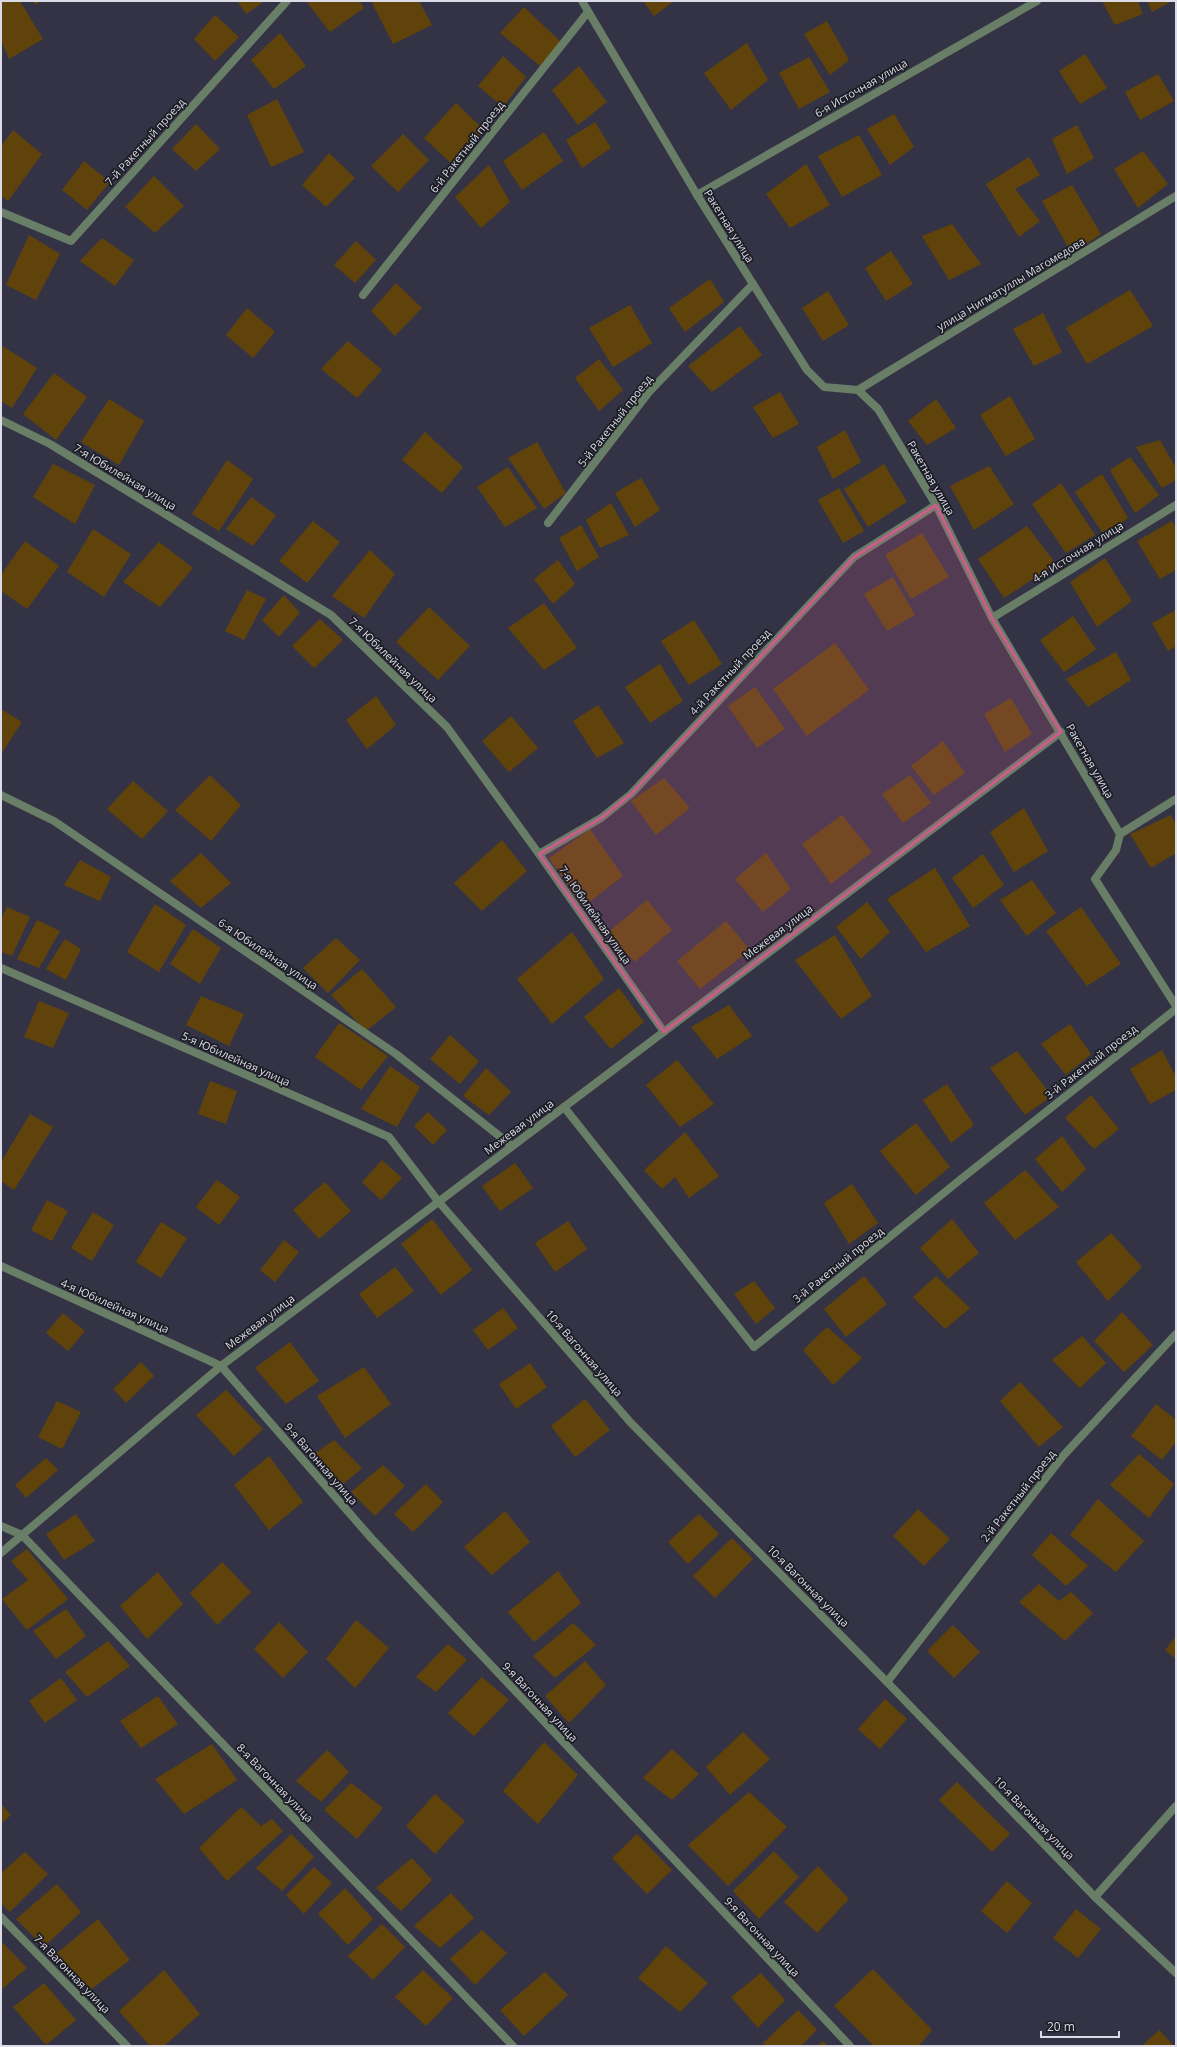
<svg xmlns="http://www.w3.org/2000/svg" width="1177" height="2047" font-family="'Open Sans',sans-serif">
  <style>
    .building { fill: #60430b }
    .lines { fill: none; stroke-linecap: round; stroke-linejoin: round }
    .minor { stroke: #687e66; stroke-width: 8 }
    .marked { fill: #cb5d8c; fill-opacity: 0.2; stroke: #cb5d8c; stroke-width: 3; stroke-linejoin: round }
    .labels { text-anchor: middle; stroke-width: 3.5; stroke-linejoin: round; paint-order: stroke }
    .street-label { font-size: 11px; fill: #dcdce8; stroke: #1c1c24 }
  </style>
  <rect width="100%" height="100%" fill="#343345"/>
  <g class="building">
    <polygon points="1,1 20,1 43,39 9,59 1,40"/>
    <polygon points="33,1 41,1 36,5"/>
    <polygon points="237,1 265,1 246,14"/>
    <polygon points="306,1 359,1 364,8 330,32"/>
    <polygon points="371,1 419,1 432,25 393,44"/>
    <polygon points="643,1 674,1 654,16"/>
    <polygon points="1102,1 1138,1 1143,14 1115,25"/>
    <polygon points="1147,1 1172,1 1152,12"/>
    <polygon points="524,7 561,42 540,66 500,33"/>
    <polygon points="215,15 239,37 215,61 194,39"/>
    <polygon points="827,21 849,60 830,75 804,34"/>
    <polygon points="280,33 306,66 274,89 251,60"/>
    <polygon points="747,43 768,80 731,110 704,73"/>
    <polygon points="1085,54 1107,88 1080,104 1059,71"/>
    <polygon points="503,56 526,77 503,107 478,86"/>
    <polygon points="809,57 830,92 799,109 779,73"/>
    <polygon points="579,66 607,102 578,125 552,90"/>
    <polygon points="1158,74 1174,101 1140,120 1125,92"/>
    <polygon points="277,99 304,152 271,167 247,115"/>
    <polygon points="456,103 484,130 454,166 424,138"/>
    <polygon points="894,114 914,147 890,165 867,129"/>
    <polygon points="595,122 611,148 582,168 566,140"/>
    <polygon points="196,124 220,149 196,171 172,149"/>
    <polygon points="1077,125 1094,158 1067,174 1052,139"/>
    <polygon points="13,130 42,154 8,201 1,196 1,146"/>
    <polygon points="544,132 563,161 522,190 503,161"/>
    <polygon points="403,134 429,160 398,192 371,166"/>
    <polygon points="859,135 882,175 842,197 818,156"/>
    <polygon points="1143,151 1168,184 1138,208 1114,169"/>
    <polygon points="329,153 355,178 326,207 302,185"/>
    <polygon points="1029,157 1040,175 1015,189 1040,221 1019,237 986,184"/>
    <polygon points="84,161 110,182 87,210 62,190"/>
    <polygon points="806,164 830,205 790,228 766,194"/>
    <polygon points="489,165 510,202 481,228 455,197"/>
    <polygon points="154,176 184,206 155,233 125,207"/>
    <polygon points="1072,185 1101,234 1072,254 1042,201"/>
    <polygon points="952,224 981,264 949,280 922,236"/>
    <polygon points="29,235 60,254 36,300 6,285"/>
    <polygon points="102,238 134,260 115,286 80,261"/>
    <polygon points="356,241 376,260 355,283 334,265"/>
    <polygon points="891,251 913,284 886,301 865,268"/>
    <polygon points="710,279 724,302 685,332 669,308"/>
    <polygon points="396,283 422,308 395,336 371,311"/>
    <polygon points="1130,290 1153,326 1087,364 1066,328"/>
    <polygon points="828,291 849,325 823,341 802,308"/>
    <polygon points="630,305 652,343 613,367 589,328"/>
    <polygon points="247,308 275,332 253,358 226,335"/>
    <polygon points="1043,313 1062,352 1034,366 1013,329"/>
    <polygon points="740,326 762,355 712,392 688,366"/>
    <polygon points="348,341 382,370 357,398 321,369"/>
    <polygon points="1,345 37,368 12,408 1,401"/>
    <polygon points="599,359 623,390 599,411 575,378"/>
    <polygon points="54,373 87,397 56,440 23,414"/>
    <polygon points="780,392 799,424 773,438 753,407"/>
    <polygon points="1010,396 1035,439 1006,456 980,415"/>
    <polygon points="109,399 144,421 119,465 81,442"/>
    <polygon points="936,399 956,428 927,445 908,421"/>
    <polygon points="845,430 861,462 833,479 817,447"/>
    <polygon points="425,432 463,467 442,493 402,460"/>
    <polygon points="1160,440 1176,468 1176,480 1162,488 1136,447"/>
    <polygon points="537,442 566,493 544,509 508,458"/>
    <polygon points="1130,457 1159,495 1135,513 1110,470"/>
    <polygon points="227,460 253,479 219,531 192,514"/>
    <polygon points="53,464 95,485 75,524 33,497"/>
    <polygon points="884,464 907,502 868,527 844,489"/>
    <polygon points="989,466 1014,504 974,530 950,486"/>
    <polygon points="508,467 537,508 505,527 477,487"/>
    <polygon points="1102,474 1128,518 1104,535 1075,492"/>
    <polygon points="641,478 660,510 635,527 615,493"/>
    <polygon points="1061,483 1095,535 1066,553 1032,504"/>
    <polygon points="839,488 864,531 843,543 818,500"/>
    <polygon points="251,497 276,515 253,546 226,529"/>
    <polygon points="611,503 629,535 600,548 586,520"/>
    <polygon points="313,521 340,542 307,583 279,561"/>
    <polygon points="1172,521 1176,528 1176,570 1160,579 1137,541"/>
    <polygon points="581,525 599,557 577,571 559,538"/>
    <polygon points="1027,526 1056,564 1004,598 978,559"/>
    <polygon points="93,529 131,554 104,597 67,572"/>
    <polygon points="922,533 949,577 911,599 885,555"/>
    <polygon points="25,541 59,566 27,609 1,591 1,575"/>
    <polygon points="159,542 193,568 160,607 123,582"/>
    <polygon points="370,550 395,574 364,618 332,596"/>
    <polygon points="1105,558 1132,601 1097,627 1070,582"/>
    <polygon points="558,560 575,584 553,604 534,579"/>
    <polygon points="893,577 915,615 887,631 864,594"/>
    <polygon points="247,590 266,599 244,640 225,631"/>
    <polygon points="284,595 300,613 279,637 262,620"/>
    <polygon points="544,603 577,648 544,670 508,628"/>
    <polygon points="429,607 470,646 438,680 396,642"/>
    <polygon points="1176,610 1176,646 1168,651 1152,623"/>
    <polygon points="1073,616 1096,649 1064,672 1040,640"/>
    <polygon points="320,619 343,640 314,668 292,646"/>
    <polygon points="694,620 722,664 689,685 661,641"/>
    <polygon points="835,643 869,690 807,736 773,689"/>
    <polygon points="1116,652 1131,680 1088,707 1066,679"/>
    <polygon points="660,664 683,701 650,723 625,687"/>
    <polygon points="755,687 785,729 757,748 728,706"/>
    <polygon points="376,696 396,725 367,749 346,720"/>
    <polygon points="1011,698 1032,734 1005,752 984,714"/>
    <polygon points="598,705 624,743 597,758 573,721"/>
    <polygon points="1,709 22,722 1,754"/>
    <polygon points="511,716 538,748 509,772 482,741"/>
    <polygon points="943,741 965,773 934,795 911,766"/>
    <polygon points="210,775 241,805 211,841 175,810"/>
    <polygon points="910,775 931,803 903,823 882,794"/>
    <polygon points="664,778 690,808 656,835 631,801"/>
    <polygon points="133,781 168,811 142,839 107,809"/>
    <polygon points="1024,808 1048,851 1014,872 990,832"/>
    <polygon points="842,815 872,852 831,884 802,844"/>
    <polygon points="1171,815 1176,825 1176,853 1151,868 1130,834"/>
    <polygon points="590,829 623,876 583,907 549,858"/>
    <polygon points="502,840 527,871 482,911 454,883"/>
    <polygon points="201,853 231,883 201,908 170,881"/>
    <polygon points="766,853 791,889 763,912 735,879"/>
    <polygon points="983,854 1004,885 973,908 952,878"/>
    <polygon points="80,860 111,877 100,901 64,885"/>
    <polygon points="935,868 970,926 926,952 887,899"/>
    <polygon points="1032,880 1056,913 1027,936 1000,900"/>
    <polygon points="647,900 672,930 635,962 607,933"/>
    <polygon points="867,902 890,932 861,959 836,927"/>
    <polygon points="155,904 186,925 159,972 127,952"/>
    <polygon points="7,907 30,917 12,956 1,952 1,919"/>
    <polygon points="1081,907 1121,964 1087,986 1046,931"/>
    <polygon points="37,920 60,931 39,968 17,959"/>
    <polygon points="726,921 750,950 700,989 677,961"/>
    <polygon points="193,929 221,948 200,984 170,964"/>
    <polygon points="572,932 604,979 552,1024 517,979"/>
    <polygon points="835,935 872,996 841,1019 795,960"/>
    <polygon points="336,938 360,960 328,993 303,968"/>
    <polygon points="65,939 81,949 66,980 46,969"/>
    <polygon points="362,969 396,1007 366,1031 331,995"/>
    <polygon points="619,988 644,1022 611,1049 584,1017"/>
    <polygon points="201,996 244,1014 229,1046 186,1025"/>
    <polygon points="39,1001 69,1013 53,1048 24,1037"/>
    <polygon points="729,1005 752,1036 717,1059 691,1027"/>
    <polygon points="339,1023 388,1056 361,1090 315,1057"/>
    <polygon points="1070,1024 1091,1054 1066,1075 1041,1044"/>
    <polygon points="450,1035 479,1061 460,1084 430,1059"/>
    <polygon points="1162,1050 1176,1077 1176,1090 1150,1104 1130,1069"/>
    <polygon points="1017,1051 1052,1096 1025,1115 990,1068"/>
    <polygon points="677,1060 714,1104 680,1127 646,1085"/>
    <polygon points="390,1066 420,1087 397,1127 361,1109"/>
    <polygon points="486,1068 511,1092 489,1115 463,1096"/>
    <polygon points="210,1081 237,1091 226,1124 198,1114"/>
    <polygon points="947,1084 974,1125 951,1143 923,1100"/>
    <polygon points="1091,1095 1119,1129 1094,1149 1065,1118"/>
    <polygon points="428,1112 447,1130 433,1145 414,1126"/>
    <polygon points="30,1114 53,1127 14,1190 1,1181 1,1162"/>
    <polygon points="916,1123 950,1167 916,1195 880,1151"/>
    <polygon points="685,1132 719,1176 689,1198 675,1177 662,1189 644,1170"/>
    <polygon points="1062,1136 1086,1169 1062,1192 1035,1159"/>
    <polygon points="382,1160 402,1178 381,1200 362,1182"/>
    <polygon points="515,1163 533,1188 500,1211 482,1186"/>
    <polygon points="1025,1170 1059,1207 1015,1240 984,1203"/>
    <polygon points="217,1180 240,1197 219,1225 196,1207"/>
    <polygon points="325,1182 351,1211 319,1239 293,1210"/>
    <polygon points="852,1184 878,1223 849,1244 824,1203"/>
    <polygon points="47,1200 68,1211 52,1241 31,1230"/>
    <polygon points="93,1212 114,1225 92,1261 71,1248"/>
    <polygon points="432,1219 472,1270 441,1295 401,1244"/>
    <polygon points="952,1219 979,1253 948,1279 920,1248"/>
    <polygon points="568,1221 587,1249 555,1272 535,1243"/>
    <polygon points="161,1222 187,1238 161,1278 136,1262"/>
    <polygon points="1111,1233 1142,1267 1108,1301 1076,1262"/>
    <polygon points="284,1240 299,1252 275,1282 260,1270"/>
    <polygon points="395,1267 414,1291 377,1318 359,1294"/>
    <polygon points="864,1276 887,1304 846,1337 824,1309"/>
    <polygon points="936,1276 970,1308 945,1329 913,1297"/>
    <polygon points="754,1281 775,1308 756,1324 734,1294"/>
    <polygon points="503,1308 518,1328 488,1350 473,1330"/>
    <polygon points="1122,1312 1153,1345 1124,1372 1094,1341"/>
    <polygon points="63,1313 85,1331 68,1351 46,1333"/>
    <polygon points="827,1327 862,1358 833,1385 803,1350"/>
    <polygon points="1082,1336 1106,1363 1080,1388 1052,1360"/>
    <polygon points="290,1342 319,1381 286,1404 255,1368"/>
    <polygon points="141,1362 154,1376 126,1403 113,1389"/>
    <polygon points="530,1363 547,1387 516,1409 499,1384"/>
    <polygon points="364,1367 391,1404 345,1438 317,1396"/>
    <polygon points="1020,1382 1063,1427 1039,1447 1000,1401"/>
    <polygon points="226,1390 263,1429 234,1456 196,1415"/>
    <polygon points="585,1399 610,1430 575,1457 551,1426"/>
    <polygon points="57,1401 81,1412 62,1449 38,1437"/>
    <polygon points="1156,1404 1176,1420 1176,1442 1162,1460 1131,1436"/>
    <polygon points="334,1440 362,1468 341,1486 314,1454"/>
    <polygon points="1139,1454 1174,1484 1149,1518 1110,1485"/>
    <polygon points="269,1456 303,1502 269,1530 234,1485"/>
    <polygon points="46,1458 58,1470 26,1498 15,1485"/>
    <polygon points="383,1465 405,1486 375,1516 351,1492"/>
    <polygon points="426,1484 443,1502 413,1532 394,1514"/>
    <polygon points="1098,1499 1144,1541 1116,1572 1070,1535"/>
    <polygon points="918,1509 950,1539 924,1566 893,1536"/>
    <polygon points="505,1511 530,1542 492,1575 464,1547"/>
    <polygon points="76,1514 95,1541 64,1560 46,1534"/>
    <polygon points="699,1514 719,1534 688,1564 668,1542"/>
    <polygon points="1051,1533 1088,1566 1066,1586 1032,1555"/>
    <polygon points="732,1538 753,1559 715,1598 693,1576"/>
    <polygon points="27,1549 68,1599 27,1630 2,1599 28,1580 11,1561"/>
    <polygon points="222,1562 251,1592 217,1625 190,1593"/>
    <polygon points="558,1571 581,1603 534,1642 508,1612"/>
    <polygon points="158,1572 183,1604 147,1639 120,1606"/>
    <polygon points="1039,1584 1059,1601 1071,1592 1093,1613 1065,1641 1019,1602"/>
    <polygon points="66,1609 86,1636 56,1659 33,1631"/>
    <polygon points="356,1620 389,1648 355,1688 326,1659"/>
    <polygon points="279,1622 308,1652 283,1678 254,1649"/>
    <polygon points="573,1623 596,1645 555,1678 533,1656"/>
    <polygon points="953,1625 980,1652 954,1678 927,1651"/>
    <polygon points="1176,1636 1176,1659 1165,1650"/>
    <polygon points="108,1641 130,1666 87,1697 65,1672"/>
    <polygon points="448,1644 467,1660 436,1692 416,1677"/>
    <polygon points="585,1661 606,1685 569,1723 545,1696"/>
    <polygon points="482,1677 509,1700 474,1736 448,1713"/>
    <polygon points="61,1678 77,1700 45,1723 29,1701"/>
    <polygon points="158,1696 178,1724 141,1748 120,1721"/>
    <polygon points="885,1699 907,1719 880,1749 858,1729"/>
    <polygon points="743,1732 770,1759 730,1795 706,1767"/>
    <polygon points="544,1742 578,1775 538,1824 503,1791"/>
    <polygon points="212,1744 237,1780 184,1814 155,1779"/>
    <polygon points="672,1749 699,1774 672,1800 643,1778"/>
    <polygon points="327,1750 349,1772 321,1802 296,1781"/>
    <polygon points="957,1782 1010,1834 992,1852 939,1800"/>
    <polygon points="351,1783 383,1808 357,1839 324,1810"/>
    <polygon points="749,1792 787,1827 728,1886 688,1845"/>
    <polygon points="435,1794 465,1821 435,1854 406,1826"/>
    <polygon points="1,1804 11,1815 1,1824"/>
    <polygon points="241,1807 261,1826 272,1819 283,1831 227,1881 199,1848"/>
    <polygon points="291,1834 314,1857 282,1891 256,1868"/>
    <polygon points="637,1834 672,1870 647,1894 612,1858"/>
    <polygon points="774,1851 799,1877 759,1919 733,1891"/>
    <polygon points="25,1852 48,1874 10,1912 1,1903 1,1873"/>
    <polygon points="412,1858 432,1880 401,1911 376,1888"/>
    <polygon points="818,1866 849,1899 817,1933 784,1902"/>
    <polygon points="314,1867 332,1883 304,1914 286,1895"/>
    <polygon points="1007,1881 1032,1903 1007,1933 981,1911"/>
    <polygon points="57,1884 81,1912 44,1947 16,1919"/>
    <polygon points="345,1888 373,1919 348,1945 318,1914"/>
    <polygon points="451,1893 474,1918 440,1948 414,1926"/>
    <polygon points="1076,1909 1101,1929 1078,1958 1053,1938"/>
    <polygon points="98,1919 130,1960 89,1991 57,1953"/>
    <polygon points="382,1924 405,1947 373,1980 348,1956"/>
    <polygon points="482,1930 507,1953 475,1985 450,1959"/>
    <polygon points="1,1941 27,1968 1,1990"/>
    <polygon points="666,1946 708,1983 680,2012 638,1978"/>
    <polygon points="873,1969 932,2030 919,2046 874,2046 834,2006"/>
    <polygon points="164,1970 200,2014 164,2046 150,2046 119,2011"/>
    <polygon points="423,1970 453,1998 426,2026 395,1997"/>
    <polygon points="545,1972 568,1995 524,2036 500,2010"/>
    <polygon points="761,1973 785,2000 758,2028 731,1997"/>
    <polygon points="44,1983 76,2020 46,2045 13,2007"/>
    <polygon points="798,2010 817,2030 801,2046 766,2046 763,2043"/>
    <polygon points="1159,2030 1174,2046 1142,2046"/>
    <polygon points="823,2041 828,2046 817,2046"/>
  </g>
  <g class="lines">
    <g class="minor">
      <polyline points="582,1 697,195 807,370 824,387 858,390 878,409 936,505 992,618 1120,834 1116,850 1095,879 1176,1006"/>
      <polyline points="697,195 1037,1"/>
      <polyline points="1,212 71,241 287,1"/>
      <polyline points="363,295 588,12"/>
      <polyline points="858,390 1176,196"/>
      <polyline points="1,420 50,444 331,615 447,727 539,854 664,1032"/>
      <polyline points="548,523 649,392 753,284"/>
      <polyline points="992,618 1176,505"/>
      <polyline points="1,795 54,821 396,1054 512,1146"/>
      <polyline points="1120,834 1176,799"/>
      <polyline points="539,854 601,818 631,794 854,557 936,505"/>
      <polyline points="1,968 389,1137 438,1201 631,1423 887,1682 1095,1897 1176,1973"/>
      <polyline points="564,1107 754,1347 961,1179 1176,1009"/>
      <polyline points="1,1266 221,1366 372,1539 850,2046"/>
      <polyline points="1,1526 22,1535 513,2046"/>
      <polyline points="1,1553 221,1366 1061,732"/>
      <polyline points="887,1682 1063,1456 1176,1334"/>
      <polyline points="1095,1897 1176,1806"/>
      <polyline points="1,1917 127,2046"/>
    </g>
  </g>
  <path class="marked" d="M936,505L992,618L1061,732L664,1032L539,854L601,818L631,794L854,557Z"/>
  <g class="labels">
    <g class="street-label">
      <text transform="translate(861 88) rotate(-30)" y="4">6-я Источная улица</text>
      <text transform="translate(145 142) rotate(-48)" y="4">7-й Ракетный проезд</text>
      <text transform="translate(467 147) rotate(-52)" y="4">6-й Ракетный проезд</text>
      <text transform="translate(729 226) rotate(58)" y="4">Ракетная улица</text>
      <text transform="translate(1011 284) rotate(-31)" y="4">улица Нигматуллы Магомедова</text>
      <text transform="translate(615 421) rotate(-52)" y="4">5-й Ракетный проезд</text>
      <text transform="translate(125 477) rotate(31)" y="4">7-я Юбилейная улица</text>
      <text transform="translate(931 478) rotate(60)" y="4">Ракетная улица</text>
      <text transform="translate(1078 552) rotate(-32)" y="4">4-я Источная улица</text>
      <text transform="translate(393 660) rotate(44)" y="4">7-я Юбилейная улица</text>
      <text transform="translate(730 672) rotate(-47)" y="4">4-й Ракетный проезд</text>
      <text transform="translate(1090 761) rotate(60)" y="4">Ракетная улица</text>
      <text transform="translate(595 915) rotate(55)" y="4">7-я Юбилейная улица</text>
      <text transform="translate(778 932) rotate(-37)" y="4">Межевая улица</text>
      <text transform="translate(268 954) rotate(34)" y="4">6-я Юбилейная улица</text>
      <text transform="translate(236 1059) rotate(24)" y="4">5-я Юбилейная улица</text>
      <text transform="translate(1091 1062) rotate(-38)" y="4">3-й Ракетный проезд</text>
      <text transform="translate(519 1127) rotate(-37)" y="4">Межевая улица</text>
      <text transform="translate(838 1265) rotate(-39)" y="4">3-й Ракетный проезд</text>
      <text transform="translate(115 1306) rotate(24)" y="4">4-я Юбилейная улица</text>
      <text transform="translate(260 1322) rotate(-37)" y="4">Межевая улица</text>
      <text transform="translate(584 1353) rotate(49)" y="4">10-я Вагонная улица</text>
      <text transform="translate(321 1464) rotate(49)" y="4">9-я Вагонная улица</text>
      <text transform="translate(1018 1496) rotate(-52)" y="4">2-й Ракетный проезд</text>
      <text transform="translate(808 1586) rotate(45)" y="4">10-я Вагонная улица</text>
      <text transform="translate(540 1702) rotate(47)" y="4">9-я Вагонная улица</text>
      <text transform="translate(275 1783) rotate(46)" y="4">8-я Вагонная улица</text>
      <text transform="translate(1034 1818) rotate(46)" y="4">10-я Вагонная улица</text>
      <text transform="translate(762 1937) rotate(47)" y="4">9-я Вагонная улица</text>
      <text transform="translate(72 1974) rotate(46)" y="4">7-я Вагонная улица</text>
    </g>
  </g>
  <rect width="1177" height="2047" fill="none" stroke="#dcdce8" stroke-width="4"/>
  <path d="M1041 2031v6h78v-6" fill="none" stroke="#dcdce8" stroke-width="2"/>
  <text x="1047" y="2031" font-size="12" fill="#dcdce8" stroke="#1c1c24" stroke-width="3" paint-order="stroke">20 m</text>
</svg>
